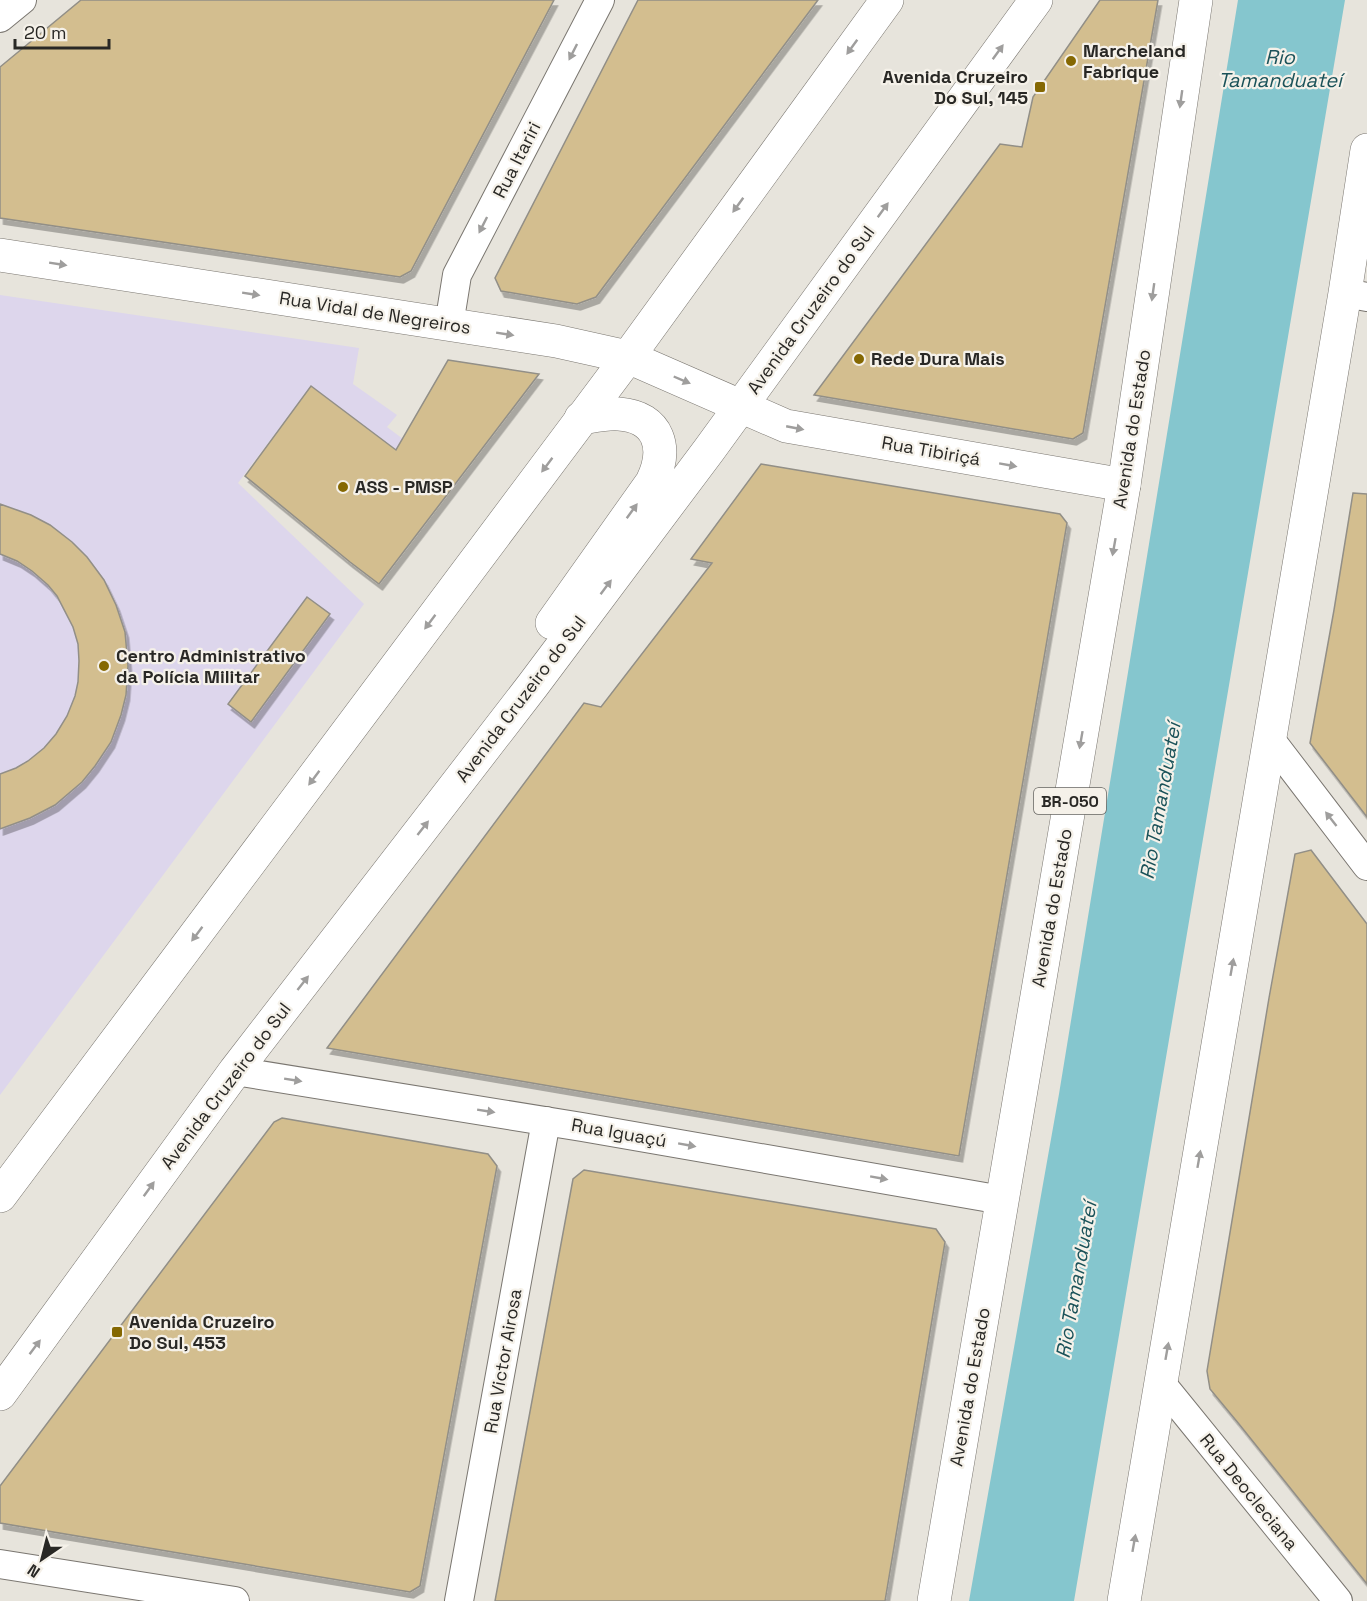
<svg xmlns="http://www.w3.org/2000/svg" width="1367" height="1601" font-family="'Space Grotesk',sans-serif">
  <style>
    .education { fill: #ddd6ec }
    .water { fill: #85c6ce }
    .building { fill: #d3be8f; stroke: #928f87; stroke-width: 1.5; filter: url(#shadow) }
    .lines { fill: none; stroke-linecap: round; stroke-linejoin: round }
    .street-casing { stroke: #7a7670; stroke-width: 30 }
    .secondary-casing { stroke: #7a7670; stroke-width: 34 }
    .primary-casing { stroke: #7a7670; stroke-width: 34 }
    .highway-casing { stroke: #7a7670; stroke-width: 34 }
    .street { stroke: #fff; stroke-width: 28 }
    .secondary { stroke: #fff; stroke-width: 33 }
    .primary { stroke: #fff; stroke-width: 33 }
    .highway { stroke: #fff; stroke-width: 33 }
    .oneway { fill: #9f9e9d }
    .poi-dot { fill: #856802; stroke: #f5f1e9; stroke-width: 2 }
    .labels { text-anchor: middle; stroke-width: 4.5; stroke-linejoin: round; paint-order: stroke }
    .shield { fill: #f5f1e9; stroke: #666460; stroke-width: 1.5 }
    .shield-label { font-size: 16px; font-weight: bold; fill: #292825 }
    .poi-label { font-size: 18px; font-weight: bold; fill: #292825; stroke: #f5f1e9; text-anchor: start }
    .street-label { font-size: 18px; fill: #292825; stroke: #f5f1e9 }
    .water-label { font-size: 20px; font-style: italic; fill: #1a5259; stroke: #f5f1e9 }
  </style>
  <defs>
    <filter id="shadow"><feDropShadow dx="3.5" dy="6" stdDeviation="0" flood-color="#0004"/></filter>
  </defs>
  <rect width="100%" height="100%" fill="#e7e4dc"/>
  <polygon class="education" points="0,295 359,348 353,384 397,415 387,427 459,481 450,492 311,386 238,483 364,604 0,1095"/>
  <polygon class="water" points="1238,0 1345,0 1074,1601 969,1601 1059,1094"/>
  <g class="building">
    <polygon points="81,0 554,0 411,271 400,277 0,218 0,67"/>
    <polygon points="638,0 818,0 596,297 577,304 501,291 495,278"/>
    <polygon points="1100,0 1158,0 1083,433 1073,439 814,395 1000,144 1022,147 1033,97"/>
    <polygon points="448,360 539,374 379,584 350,562 245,476 311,386 396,450"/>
    <polygon points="761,464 1060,514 1067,523 959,1156 327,1048 584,703 601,707 712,563 691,559"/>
    <polygon points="1353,493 1367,494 1367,817 1310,743 1334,610"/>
    <polygon points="0,504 31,515 50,525 72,542 87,557 104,580 116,605 125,632 128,666 126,695 121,715 111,742 95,766 82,782 55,805 30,818 0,829 0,774 16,768 28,761 44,748 56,734 67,716 75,696 78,682 79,661 78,644 73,627 57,596 48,585 32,571 17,561 0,554"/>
    <polygon points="307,597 330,614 251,722 228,704"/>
    <polygon points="1311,850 1367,924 1367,1584 1239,1424 1210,1389 1207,1371 1269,998 1295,854"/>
    <polygon points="282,1118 488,1154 497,1166 420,1586 410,1592 0,1523 0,1486 274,1122"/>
    <polygon points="584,1170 936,1229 945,1242 885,1601 495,1601 573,1179"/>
  </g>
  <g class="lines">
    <g class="street-casing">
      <g id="street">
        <polyline points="0,18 22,0"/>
        <polyline points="1345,293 1367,297"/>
        <polyline points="449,325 457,275 600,0"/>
        <polyline points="1270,739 1367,866"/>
        <polyline points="235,1071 582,1127 1002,1200"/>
        <polyline points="1161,1383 1338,1601"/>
        <polyline points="0,1564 235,1601"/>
        <polyline points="459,1601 546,1121"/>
      </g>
    </g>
    <g class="secondary-casing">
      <polyline id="secondary" points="0,255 556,341 628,357 786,426 1124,485"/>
    </g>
    <g class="primary-casing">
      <g id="primary">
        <path d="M552,623L652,482C668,449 660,417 619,414C607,413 594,416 581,418"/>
        <polyline points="0,1196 628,357 887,0"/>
        <polyline points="0,1394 235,1071 533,685 709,450 1036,0"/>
      </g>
    </g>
    <g class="highway-casing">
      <g id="highway">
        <polyline points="934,1601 1124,485 1196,0"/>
        <polyline points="1124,1601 1345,293 1367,150"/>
      </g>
    </g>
    <use href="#street" class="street"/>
    <use href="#secondary" class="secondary"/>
    <use href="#primary" class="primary"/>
    <use href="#highway" class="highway"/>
  </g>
  <defs><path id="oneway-solid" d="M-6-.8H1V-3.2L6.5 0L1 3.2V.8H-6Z" transform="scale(1.5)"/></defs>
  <g class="oneway">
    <use href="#oneway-solid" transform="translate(852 47) rotate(126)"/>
    <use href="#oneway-solid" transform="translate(573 52) rotate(117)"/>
    <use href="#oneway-solid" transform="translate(998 52) rotate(-54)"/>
    <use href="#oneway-solid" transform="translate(1181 99) rotate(98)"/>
    <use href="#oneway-solid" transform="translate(738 205) rotate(126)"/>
    <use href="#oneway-solid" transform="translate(883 210) rotate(-54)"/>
    <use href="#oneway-solid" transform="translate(483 225) rotate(117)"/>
    <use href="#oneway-solid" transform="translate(58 264) rotate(9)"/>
    <use href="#oneway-solid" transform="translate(1153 292) rotate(98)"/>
    <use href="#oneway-solid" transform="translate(251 294) rotate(9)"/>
    <use href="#oneway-solid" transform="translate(505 334) rotate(9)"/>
    <use href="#oneway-solid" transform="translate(682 380) rotate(23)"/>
    <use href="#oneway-solid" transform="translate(795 428) rotate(11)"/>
    <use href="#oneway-solid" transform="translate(547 465) rotate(127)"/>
    <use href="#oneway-solid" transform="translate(1008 465) rotate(10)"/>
    <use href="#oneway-solid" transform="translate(632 511) rotate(-54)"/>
    <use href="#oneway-solid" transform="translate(1114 547) rotate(100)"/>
    <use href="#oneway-solid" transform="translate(606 587) rotate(-53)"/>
    <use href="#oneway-solid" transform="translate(430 622) rotate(127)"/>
    <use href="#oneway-solid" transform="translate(1081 740) rotate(100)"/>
    <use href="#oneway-solid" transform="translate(314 778) rotate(127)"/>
    <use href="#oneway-solid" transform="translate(1331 819) rotate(-128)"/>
    <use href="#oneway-solid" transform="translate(423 828) rotate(-52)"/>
    <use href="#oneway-solid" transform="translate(197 934) rotate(127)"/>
    <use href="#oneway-solid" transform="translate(1232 967) rotate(-80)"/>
    <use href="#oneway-solid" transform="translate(303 983) rotate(-52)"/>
    <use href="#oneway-solid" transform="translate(293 1080) rotate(9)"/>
    <use href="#oneway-solid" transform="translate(486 1111) rotate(9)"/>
    <use href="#oneway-solid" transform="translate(687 1145) rotate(10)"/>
    <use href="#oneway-solid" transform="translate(1199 1159) rotate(-80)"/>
    <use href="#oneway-solid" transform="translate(879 1178) rotate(10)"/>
    <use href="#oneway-solid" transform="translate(149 1189) rotate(-54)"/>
    <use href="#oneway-solid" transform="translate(35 1347) rotate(-53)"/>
    <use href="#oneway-solid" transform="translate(1167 1351) rotate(-80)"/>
    <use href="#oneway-solid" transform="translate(1134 1543) rotate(-80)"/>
  </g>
  <g class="poi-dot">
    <circle cx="1071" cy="61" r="6"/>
    <rect x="1034" y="81" width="12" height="12" rx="3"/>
    <circle cx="859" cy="359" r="6"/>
    <circle cx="343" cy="487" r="6"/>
    <circle cx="104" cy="666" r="6"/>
    <rect x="111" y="1326" width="12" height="12" rx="3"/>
  </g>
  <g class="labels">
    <rect class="shield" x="1034" y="788" width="72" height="26" rx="4.5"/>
    <g class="shield-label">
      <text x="1070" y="807">BR-050</text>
    </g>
    <g class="poi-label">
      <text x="1083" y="57">Marcheland<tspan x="1083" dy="21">Fabrique</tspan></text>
      <text x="1028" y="83" text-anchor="end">Avenida Cruzeiro<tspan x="1028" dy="21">Do Sul, 145</tspan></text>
      <text x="871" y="365">Rede Dura Mais</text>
      <text x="355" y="493">ASS - PMSP</text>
      <text x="116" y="662">Centro Administrativo<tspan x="116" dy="21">da Polícia Militar</tspan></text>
      <text x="129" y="1328">Avenida Cruzeiro<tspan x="129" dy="21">Do Sul, 453</tspan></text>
    </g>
    <g class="street-label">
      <text transform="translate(517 160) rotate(-63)" y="6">Rua Itariri</text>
      <text transform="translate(811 310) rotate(-54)" y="6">Avenida Cruzeiro do Sul</text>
      <text transform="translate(375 313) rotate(9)" y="6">Rua Vidal de Negreiros</text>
      <text transform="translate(1132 429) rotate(-81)" y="6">Avenida do Estado</text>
      <text transform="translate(931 451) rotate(10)" y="6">Rua Tibiriçá</text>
      <text transform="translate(521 699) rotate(-53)" y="6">Avenida Cruzeiro do Sul</text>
      <text transform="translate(1052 908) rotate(-80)" y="6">Avenida do Estado</text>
      <text transform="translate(226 1086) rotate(-53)" y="6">Avenida Cruzeiro do Sul</text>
      <text transform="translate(619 1133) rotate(10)" y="6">Rua Iguaçú</text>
      <text transform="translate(503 1361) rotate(-80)" y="6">Rua Victor Airosa</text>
      <text transform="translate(970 1387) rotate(-80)" y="6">Avenida do Estado</text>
      <text transform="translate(1249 1492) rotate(51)" y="6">Rua Deocleciana</text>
    </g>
    <g class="water-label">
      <text x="1280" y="64">Rio<tspan x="1280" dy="23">Tamanduateí</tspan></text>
      <text transform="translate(1160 801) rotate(-80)" y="7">Rio Tamanduateí</text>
      <text transform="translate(1076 1280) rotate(-80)" y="7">Rio Tamanduateí</text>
    </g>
  </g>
  <g transform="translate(42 1559) rotate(215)" stroke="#f5f1e9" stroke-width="4.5" paint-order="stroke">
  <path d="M0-4.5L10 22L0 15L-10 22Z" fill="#292825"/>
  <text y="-9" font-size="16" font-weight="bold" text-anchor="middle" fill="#292825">N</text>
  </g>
  <path d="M15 39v9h94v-9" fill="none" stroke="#292825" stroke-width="3"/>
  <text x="24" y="39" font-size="18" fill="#292825" stroke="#f5f1e9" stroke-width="4.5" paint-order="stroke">20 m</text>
</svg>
